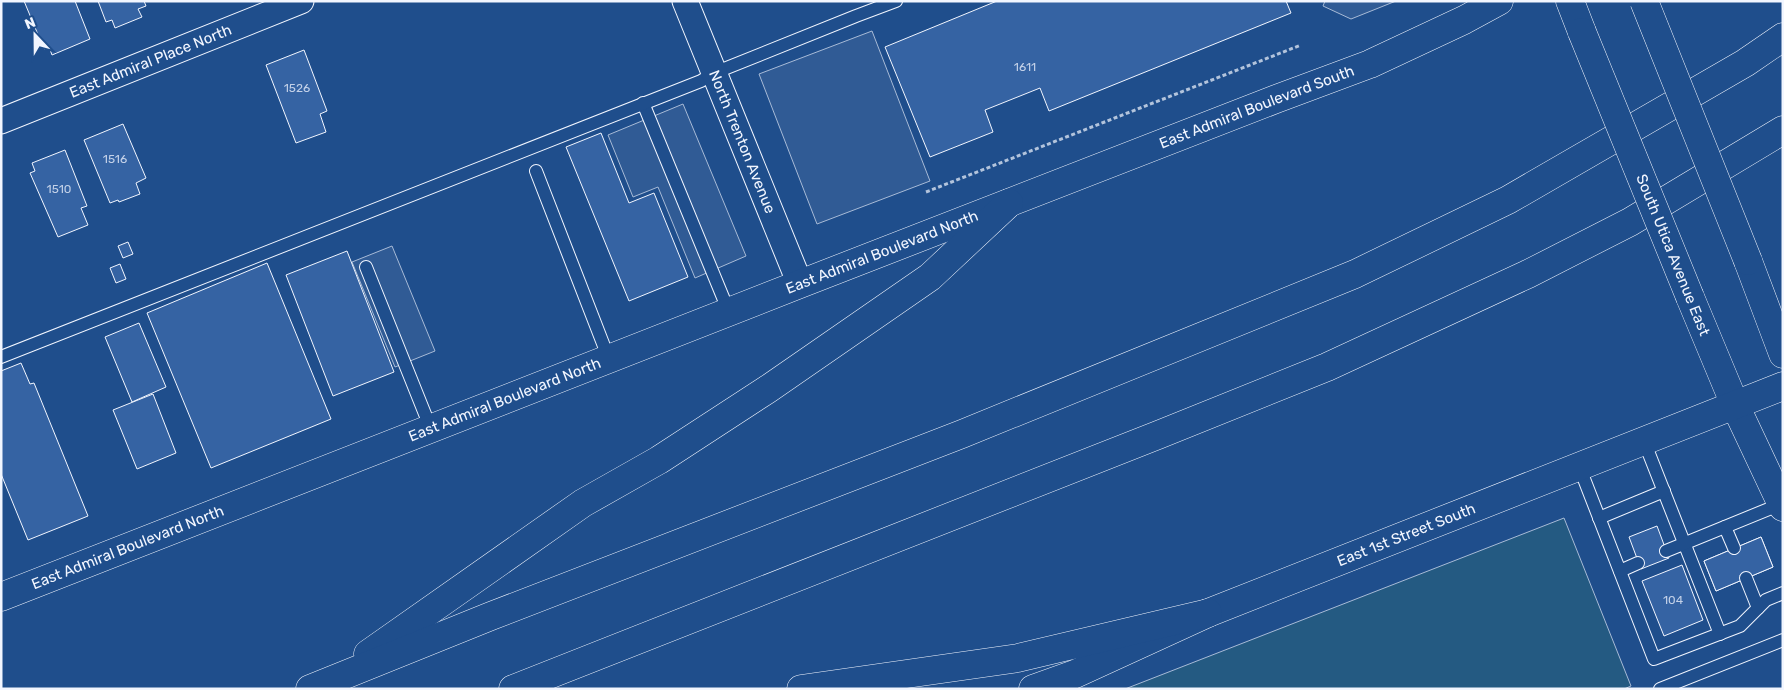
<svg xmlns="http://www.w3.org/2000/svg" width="1784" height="690" font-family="Rubik,sans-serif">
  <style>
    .green { fill: #245a82; stroke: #a8bbd7 }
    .parking { fill: #305b95; stroke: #a8bbd7 }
    .building { fill: #3563a3; stroke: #f2f6ff }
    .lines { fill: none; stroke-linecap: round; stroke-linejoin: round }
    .service-casing { stroke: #f2f6ff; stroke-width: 14 }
    .minor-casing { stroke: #f2f6ff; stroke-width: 27 }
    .secondary-casing { stroke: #f2f6ff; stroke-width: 29 }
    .motorway-casing { stroke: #f2f6ff; stroke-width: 29 }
    .path { stroke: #b3c4dc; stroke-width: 3; stroke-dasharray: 4 2.5; stroke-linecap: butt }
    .service { stroke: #1f4e8c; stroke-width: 12 }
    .minor { stroke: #1f4e8c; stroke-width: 25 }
    .secondary { stroke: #1f4e8c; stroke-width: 28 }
    .motorway { stroke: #1f4e8c; stroke-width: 28 }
    .secondary-bridge-casing { stroke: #f2f6ff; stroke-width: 29; stroke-linecap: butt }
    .secondary-bridge { stroke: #1f4e8c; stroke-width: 28 }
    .labels { text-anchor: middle; stroke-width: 4; stroke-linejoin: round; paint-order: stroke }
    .number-label { font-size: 12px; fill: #c3d1e8 }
    .street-label { font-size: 15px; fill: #f2f6ff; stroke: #1f4e8c }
  </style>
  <rect width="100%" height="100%" fill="#1f4e8c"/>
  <polygon class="green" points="1564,518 1631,686 1624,689 1125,689"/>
  <g class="parking">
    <polygon points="1325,1 1396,1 1351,19 1323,6"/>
    <polygon points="872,31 930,181 817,224 759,74"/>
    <polygon points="683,104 746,256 695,278 658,187 633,197 608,135"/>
    <polygon points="392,246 435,351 395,367 352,262"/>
  </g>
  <g class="building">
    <polygon points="24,1 75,1 90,39 52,55 49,47 44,49"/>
    <polygon points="98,1 144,1 146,6 138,9 142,17 115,28 112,20 106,22"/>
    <polygon points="997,1 1286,1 1291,13 1049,111 1040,88 985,110 993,132 930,157 885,47"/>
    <polygon points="304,50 327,111 320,114 326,132 296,143 266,65"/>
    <polygon points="123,124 146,178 136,183 140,194 119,202 118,200 110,203 84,140"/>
    <polygon points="601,133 629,203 654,193 688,277 629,301 566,147"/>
    <polygon points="65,150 87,206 81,208 88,225 58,237 30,173 35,171 32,163"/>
    <polygon points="128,242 133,254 123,258 118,246"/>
    <polygon points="347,251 394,372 333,396 286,275"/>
    <polygon points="267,263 331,419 211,468 147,313"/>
    <polygon points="120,264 126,279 116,283 110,268"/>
    <polygon points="139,323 166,387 132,402 105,337"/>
    <polygon points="21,363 30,384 34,383 88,516 28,540 1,474 1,371"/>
    <polygon points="153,394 176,453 137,469 113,410"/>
    <polygon points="1657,526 1669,558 1641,569 1629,537"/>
    <polygon points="1761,537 1773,567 1716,591 1704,561"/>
    <polygon points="1761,537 1773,567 1716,591 1704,561"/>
    <polygon points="1682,565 1703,620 1664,636 1642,581"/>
  </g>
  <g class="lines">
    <g class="service-casing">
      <g id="service">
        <polyline points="643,103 729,312"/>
        <polyline points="536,171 609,359"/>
        <polyline points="366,267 431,429"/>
        <polyline points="1,357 701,81 714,73 856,16 896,1"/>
        <polyline points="1644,441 1720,634"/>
        <polyline points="1579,466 1654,659 1740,626 1766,600 1783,593"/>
        <polyline points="1599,518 1664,491"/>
        <polyline points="1725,527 1734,548"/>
        <polyline points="1666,551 1781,504"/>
        <polyline points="1620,571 1638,563"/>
        <polyline points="1746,578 1758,608"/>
        <polyline points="1660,689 1783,640"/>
      </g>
    </g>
    <g class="minor-casing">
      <g id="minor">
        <path id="s1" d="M685,1L800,284"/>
        <path id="s2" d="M1,121L301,1"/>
      </g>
    </g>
    <g class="secondary-casing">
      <g id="secondary">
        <polyline points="1570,1 1582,32"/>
        <polyline points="1748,261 1783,354"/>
        <polyline points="1690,297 1735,405 1783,507"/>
        <path id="s3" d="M1,597L800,284L1276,99L1370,64L1464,20L1499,1"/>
        <path id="s4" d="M1033,689L1075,674L1208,613L1783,386"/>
      </g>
    </g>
    <g class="motorway-casing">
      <g id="motorway">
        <polyline points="368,654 583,503 659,460 768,389 930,277 1009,203"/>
        <polyline points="310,689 491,616 962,434 1355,274 1508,200 1745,63 1783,37"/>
        <polyline points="513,689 1158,435 1327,367 1528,274 1630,222 1783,130"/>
        <polyline points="801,689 1018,658 1208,613"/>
      </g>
    </g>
    <polyline class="path" points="926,192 1301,45"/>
    <use href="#service" class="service"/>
    <use href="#minor" class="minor"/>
    <use href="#secondary" class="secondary"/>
    <use href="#motorway" class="motorway"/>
    <g class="secondary-bridge-casing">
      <g id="secondary-bridge">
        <polyline points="1644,1 1748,261"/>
        <polyline points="1582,32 1690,297"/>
      </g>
    </g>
    <use href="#secondary-bridge" class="secondary-bridge"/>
  </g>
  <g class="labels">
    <g class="number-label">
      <text x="1025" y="71">1611</text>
      <text x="297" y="92">1526</text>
      <text x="115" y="163">1516</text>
      <text x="59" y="193">1510</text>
      <text x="1673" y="604">104</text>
    </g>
    <g class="street-label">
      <text dy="5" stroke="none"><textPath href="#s2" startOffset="161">East Admiral Place North</textPath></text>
      <text dy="5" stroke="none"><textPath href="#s3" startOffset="1348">East Admiral Boulevard South</textPath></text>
      <text dy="5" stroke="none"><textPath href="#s1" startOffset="152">North Trenton Avenue</textPath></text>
      <text dy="5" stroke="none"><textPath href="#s3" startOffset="946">East Admiral Boulevard North</textPath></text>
      <text transform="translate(1673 255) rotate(68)" y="5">South Utica Avenue East</text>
      <text dy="5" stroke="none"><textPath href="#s3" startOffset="541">East Admiral Boulevard North</textPath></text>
      <text dy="5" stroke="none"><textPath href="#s4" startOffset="404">East 1st Street South</textPath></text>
      <text dy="5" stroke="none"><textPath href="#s3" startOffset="136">East Admiral Boulevard North</textPath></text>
    </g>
  </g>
  <rect width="1784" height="690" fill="none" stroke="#f2f6ff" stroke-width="5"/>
  <g transform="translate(35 35) rotate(338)" stroke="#1f4e8c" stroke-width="4" paint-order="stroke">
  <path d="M0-4L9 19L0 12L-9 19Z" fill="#f2f6ff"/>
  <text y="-8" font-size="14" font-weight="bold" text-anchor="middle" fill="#f2f6ff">N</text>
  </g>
</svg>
